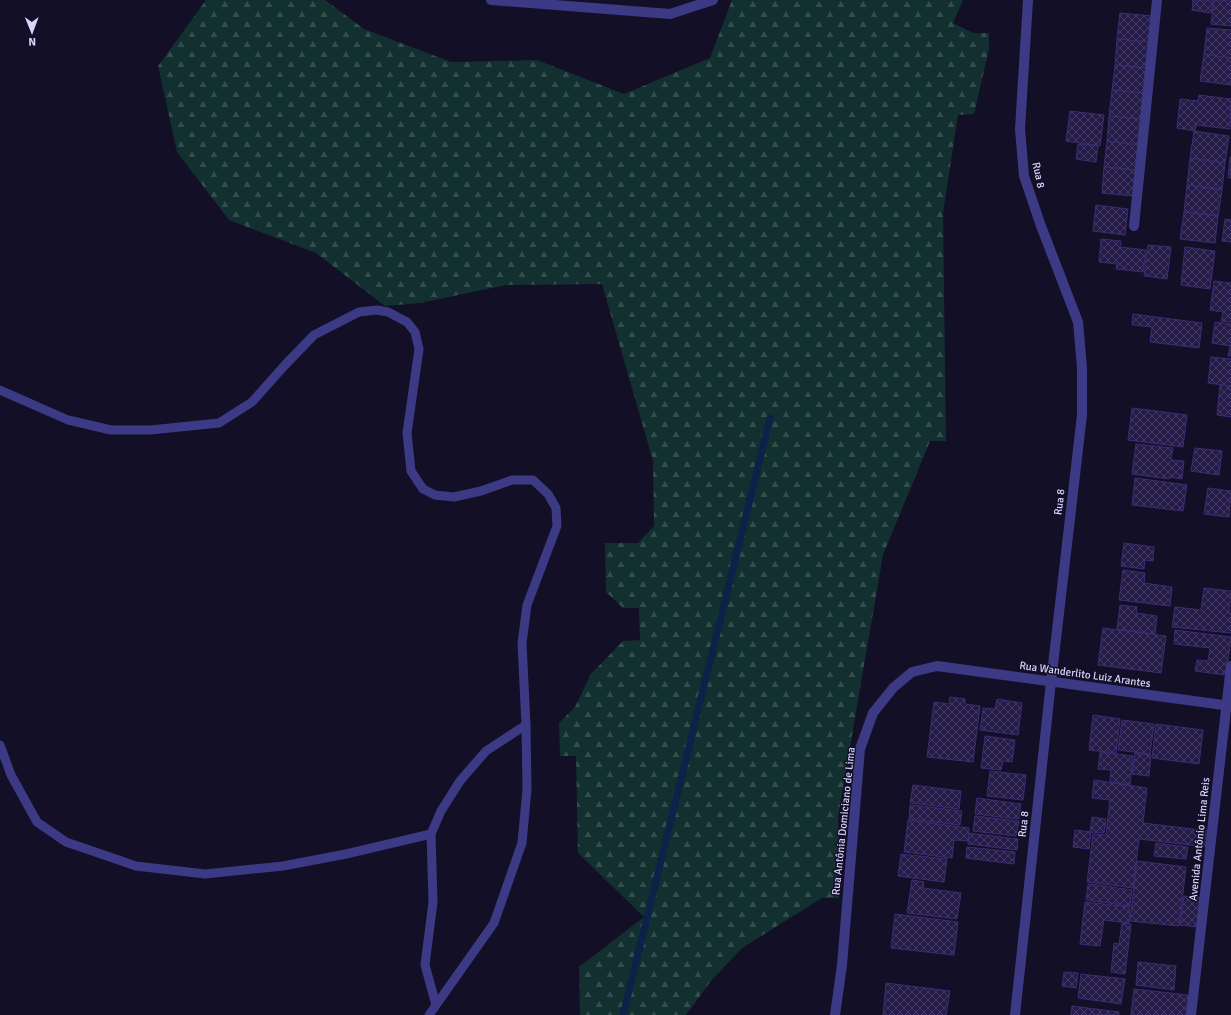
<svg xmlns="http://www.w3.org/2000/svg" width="1231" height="1015" font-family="Signika,sans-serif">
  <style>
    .forest { fill: url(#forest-firs) }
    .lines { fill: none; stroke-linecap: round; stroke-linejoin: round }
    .stream { stroke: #0c2248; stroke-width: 7 }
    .building { fill: url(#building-cross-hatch); stroke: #3b2d73 }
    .lane { stroke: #3d3a85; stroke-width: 9 }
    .street { stroke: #3d3a85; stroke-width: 10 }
    .labels { text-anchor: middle; stroke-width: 3; stroke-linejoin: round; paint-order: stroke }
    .street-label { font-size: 11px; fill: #d9d4ff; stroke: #130f26 }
  </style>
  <defs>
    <pattern id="forest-firs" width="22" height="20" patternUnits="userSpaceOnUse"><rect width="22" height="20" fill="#12302f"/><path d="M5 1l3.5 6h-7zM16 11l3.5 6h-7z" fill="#344d4e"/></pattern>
    <pattern id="building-cross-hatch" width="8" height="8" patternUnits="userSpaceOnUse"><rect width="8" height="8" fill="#241b47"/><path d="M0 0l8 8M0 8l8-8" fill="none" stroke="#433b63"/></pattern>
  </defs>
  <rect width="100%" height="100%" fill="#130f26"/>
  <polygon class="forest" points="206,0 325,0 364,29 451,62 537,60 624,94 710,58 732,0 963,0 953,23 973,33 989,33 989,49 974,114 958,115 943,213 946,441 930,441 883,555 838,817 839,898 822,898 742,948 710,982 686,1015 580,1015 579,967 644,917 578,853 576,756 560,756 559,723 575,707 591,674 623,641 640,640 639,608 623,608 606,592 605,543 638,543 654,526 653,461 602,284 506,285 420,303 385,306 316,253 229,220 177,152 158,66"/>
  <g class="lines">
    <polyline class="stream" points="623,1015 770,418"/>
  </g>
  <g class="building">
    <polygon points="1193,0 1213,0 1211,13 1192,10"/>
    <polygon points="1214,0 1231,0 1231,26 1211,24"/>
    <polygon points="1120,13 1152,16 1149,42 1117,39"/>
    <polygon points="1207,28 1231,30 1231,58 1204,54"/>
    <polygon points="1117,39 1149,42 1146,68 1115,65"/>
    <polygon points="1204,54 1231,58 1231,85 1200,81"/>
    <polygon points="1115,65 1146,68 1144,93 1112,90"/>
    <polygon points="1112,90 1144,93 1141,119 1109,116"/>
    <polygon points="1199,95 1231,99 1230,129 1196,125 1195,131 1177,128 1180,99 1198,101"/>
    <polygon points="1070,111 1104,115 1100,146 1066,141"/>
    <polygon points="1109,116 1141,119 1139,145 1107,141"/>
    <polygon points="1194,131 1229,136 1225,163 1190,158"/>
    <polygon points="1107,141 1139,145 1136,170 1104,167"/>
    <polygon points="1078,144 1098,146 1096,162 1076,159"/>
    <polygon points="1230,157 1231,157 1231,178 1228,178"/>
    <polygon points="1190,158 1225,163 1222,190 1187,185"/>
    <polygon points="1104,167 1136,170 1133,196 1102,193"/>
    <polygon points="1187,185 1222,190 1218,216 1184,212"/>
    <polygon points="1096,205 1128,209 1125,235 1093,231"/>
    <polygon points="1184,212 1218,216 1215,243 1180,239"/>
    <polygon points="1225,219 1231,220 1231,242 1222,241"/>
    <polygon points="1101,239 1121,241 1120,247 1146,250 1143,272 1116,269 1117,264 1099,262"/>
    <polygon points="1148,245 1171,247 1167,279 1144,276"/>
    <polygon points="1185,247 1215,251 1210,289 1181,285"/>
    <polygon points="1214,281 1231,283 1231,322 1221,321 1223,312 1210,310"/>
    <polygon points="1133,314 1202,323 1199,348 1150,342 1152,327 1132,325"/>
    <polygon points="1215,322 1231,324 1231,356 1228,356 1230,346 1212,343"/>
    <polygon points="1211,357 1231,359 1231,386 1208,383"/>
    <polygon points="1220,385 1231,386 1231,417 1217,415"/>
    <polygon points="1132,408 1187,415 1183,447 1128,440"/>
    <polygon points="1136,444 1173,448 1171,460 1184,461 1182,479 1169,477 1169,479 1132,474"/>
    <polygon points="1195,448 1222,451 1219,475 1191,471"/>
    <polygon points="1135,478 1187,485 1183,511 1132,505"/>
    <polygon points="1208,488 1231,491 1229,517 1204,514"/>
    <polygon points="1124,543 1154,547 1153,561 1145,560 1144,569 1121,566"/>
    <polygon points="1123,570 1145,573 1144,583 1172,587 1170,606 1119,600"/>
    <polygon points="1204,588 1231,591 1229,613 1231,613 1231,633 1172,627 1175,607 1201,610"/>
    <polygon points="1120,605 1137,607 1136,613 1157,616 1155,634 1117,629"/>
    <polygon points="1103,628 1166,636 1161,673 1098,665"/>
    <polygon points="1175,630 1231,637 1226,675 1195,671 1197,660 1208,661 1210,648 1174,644"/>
    <polygon points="950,697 965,699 965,704 980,706 973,762 927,757 934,702 949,704"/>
    <polygon points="997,699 1022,703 1018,735 980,730 983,708 995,709"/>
    <polygon points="1093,715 1120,719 1116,753 1089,750"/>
    <polygon points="1122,720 1154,724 1150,754 1118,750"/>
    <polygon points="1156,724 1203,730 1199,764 1152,758"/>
    <polygon points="985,736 1015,740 1012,762 1003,761 1001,770 981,768"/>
    <polygon points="1100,752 1133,756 1130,785 1110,782 1111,770 1098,769"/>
    <polygon points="1135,753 1151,755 1149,776 1132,774"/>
    <polygon points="990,771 1026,775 1023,800 987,796"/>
    <polygon points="1094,780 1147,788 1143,823 1209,831 1207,847 1139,839 1133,888 1087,882 1093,834 1106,835 1110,800 1092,798"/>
    <polygon points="913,785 961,791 959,809 910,803"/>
    <polygon points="977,798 1021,804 1019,819 975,814"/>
    <polygon points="910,805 962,811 960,825 909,819"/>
    <polygon points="975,816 1019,821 1016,836 973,831"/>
    <polygon points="1092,817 1106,819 1104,833 1090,832"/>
    <polygon points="908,820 969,828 968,841 954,840 952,858 904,852"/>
    <polygon points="1075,830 1091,832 1089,849 1073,847"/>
    <polygon points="969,833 1018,839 1017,850 968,844"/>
    <polygon points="1156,843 1188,847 1186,859 1154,856"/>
    <polygon points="967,847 1015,852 1014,864 966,858"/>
    <polygon points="901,854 947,859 944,882 898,876"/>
    <polygon points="1137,861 1186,867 1179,926 1130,921"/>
    <polygon points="912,880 924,882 923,888 961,893 957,919 907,913"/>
    <polygon points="1088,884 1132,890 1130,906 1086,900"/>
    <polygon points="1184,896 1202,898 1198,927 1180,925"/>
    <polygon points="1085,902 1130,907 1129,923 1104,920 1100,946 1080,944"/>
    <polygon points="895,914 958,922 954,955 891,948"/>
    <polygon points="1122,923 1131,924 1125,974 1111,972 1114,943 1119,944"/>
    <polygon points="1138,962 1176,966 1174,990 1136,985"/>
    <polygon points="1064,972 1078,973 1076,988 1062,986"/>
    <polygon points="1081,974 1125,979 1121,1004 1078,998"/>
    <polygon points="886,983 950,991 946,1015 883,1015"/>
    <polygon points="1134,989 1188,995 1186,1015 1131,1015"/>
    <polygon points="1072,1006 1119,1012 1119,1015 1071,1015"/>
  </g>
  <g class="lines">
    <g class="lane">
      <polyline points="0,390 68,420 111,430 150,430 219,423 252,402 285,365 314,335 359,312 377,310 388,312 407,322 415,332 419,349 407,433 411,471 423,489 435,495 454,497 481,491 512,480 533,480 548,494 556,508 557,526 527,605 522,643 526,725 527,789 522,843 494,923 429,1015"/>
      <polyline points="0,745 11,775 37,822 66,842 136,866 205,874 283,866 346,854 431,834"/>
      <polyline points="436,1005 425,965 433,902 431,834 441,811 460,781 486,751 526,725"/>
    </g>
    <g class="street">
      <polyline points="491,0 670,14 713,0"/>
      <polyline points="1134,226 1157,0"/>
      <polyline points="835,1015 842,965 860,749 873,713 893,688 912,672 937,666 1231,706"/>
      <polyline points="1015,1015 1051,682 1082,415 1082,368 1078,322 1041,226 1024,176 1020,129 1028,0"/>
      <polyline points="1191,1015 1231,666"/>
    </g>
  </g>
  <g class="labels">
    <g class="street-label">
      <text transform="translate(1039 175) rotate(78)" y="4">Rua 8</text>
      <text transform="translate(1059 502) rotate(-83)" y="4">Rua 8</text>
      <text transform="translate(1085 674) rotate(8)" y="4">Rua Wanderlito Luiz Arantes</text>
      <text transform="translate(843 821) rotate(-84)" y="4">Rua Antônia Domiciano de Lima</text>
      <text transform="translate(1023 824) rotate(-84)" y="4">Rua 8</text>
      <text transform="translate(1199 839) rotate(-84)" y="4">Avenida Antônio Lima Reis</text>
    </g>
  </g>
  <g transform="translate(32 32) rotate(179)" stroke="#130f26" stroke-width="3" paint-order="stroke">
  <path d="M0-3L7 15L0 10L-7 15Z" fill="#d9d4ff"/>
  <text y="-6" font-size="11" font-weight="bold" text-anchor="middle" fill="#d9d4ff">N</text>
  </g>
</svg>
